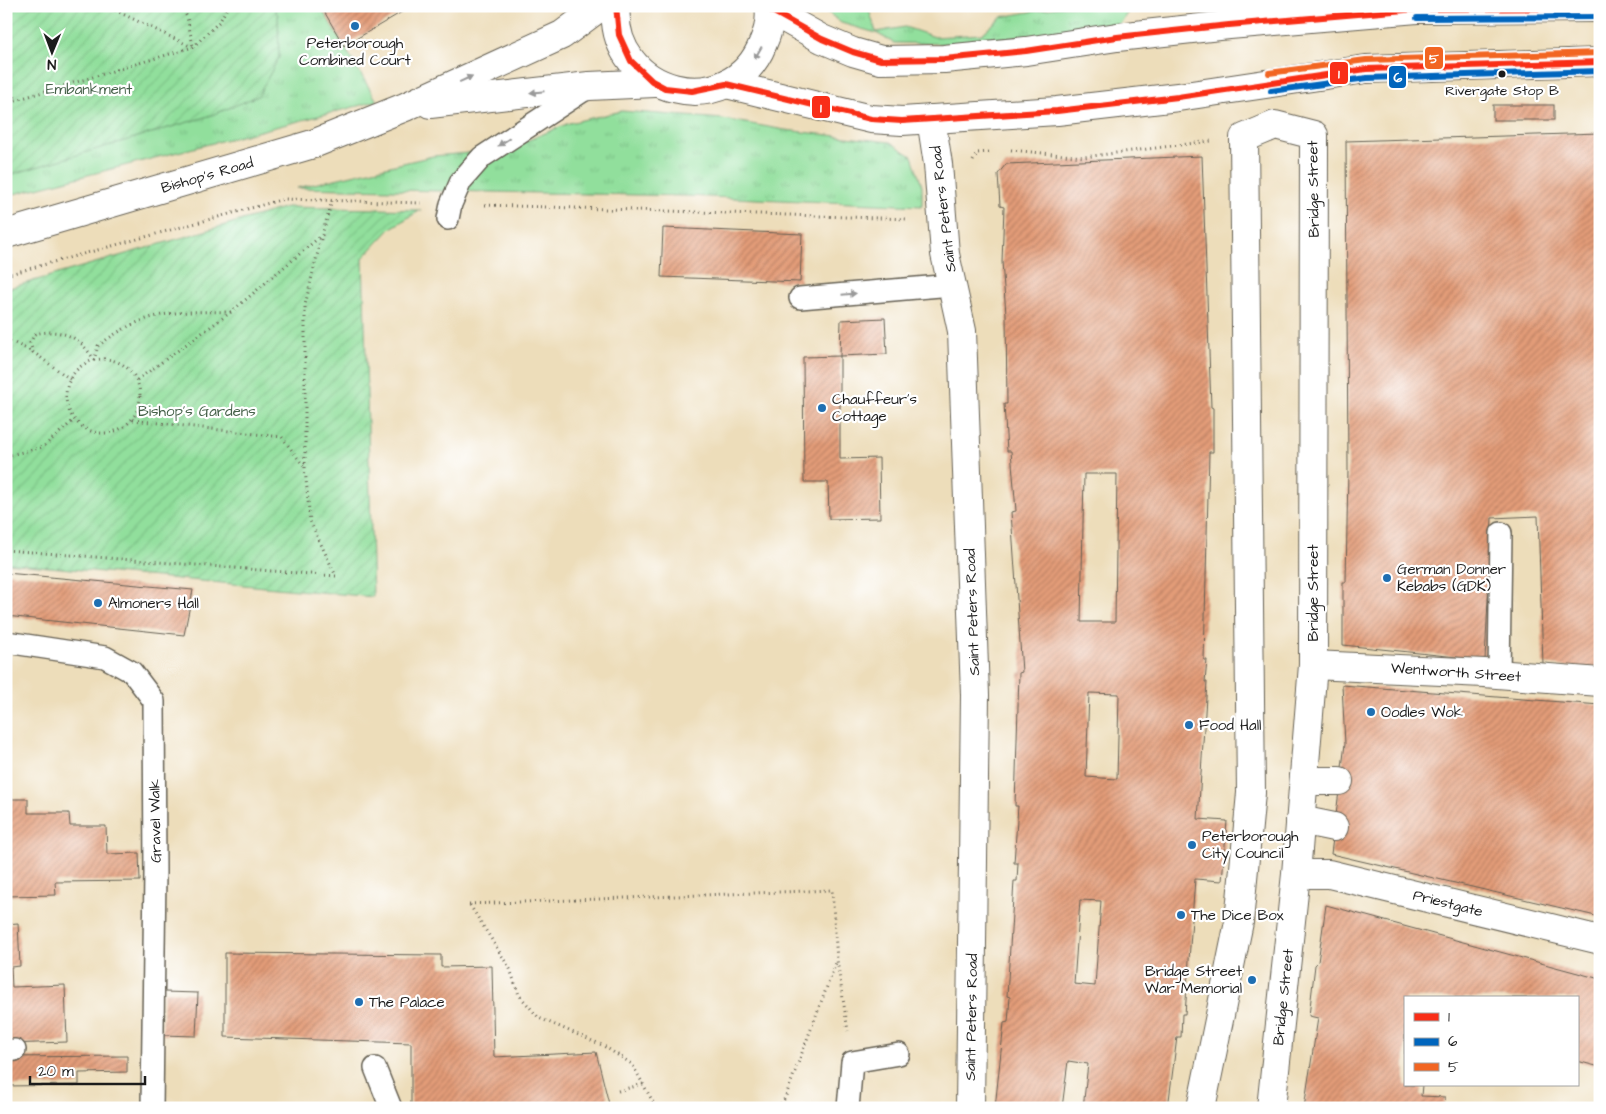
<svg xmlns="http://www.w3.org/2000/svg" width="1606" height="1114" font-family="'Architects Daughter',sans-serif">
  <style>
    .grass { fill: url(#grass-tufts); stroke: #567e5c }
    .garden { fill: url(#garden-furrows); stroke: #567e5c }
    .building { fill: url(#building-hatch); fill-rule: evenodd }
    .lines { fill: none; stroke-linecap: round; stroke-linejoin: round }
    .lane-casing { stroke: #656053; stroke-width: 24 }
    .street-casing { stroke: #656053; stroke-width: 30 }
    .secondary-casing { stroke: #656053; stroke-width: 30 }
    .primary-casing { stroke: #656053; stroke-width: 30 }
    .path { stroke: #656053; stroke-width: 3; stroke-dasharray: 1 4; stroke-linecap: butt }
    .lane { stroke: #fff; stroke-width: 21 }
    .street { stroke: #fff; stroke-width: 28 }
    .secondary { stroke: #fff; stroke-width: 28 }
    .primary { stroke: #fff; stroke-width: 28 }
    .bus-1-casing { stroke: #fff; stroke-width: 10 }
    .bus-2-casing { stroke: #fff; stroke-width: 10 }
    .bus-3-casing { stroke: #fff; stroke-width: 10 }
    .bus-1 { stroke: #f92e18; stroke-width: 6 }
    .bus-2 { stroke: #0065bd; stroke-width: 6 }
    .bus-3 { stroke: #f26522; stroke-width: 6 }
    .oneway { fill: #999 }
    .poi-dot { fill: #1f6fb2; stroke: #fff; stroke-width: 2 }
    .bus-dot { fill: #1c1c1c; stroke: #fff; stroke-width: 2 }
    .labels { text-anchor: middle; stroke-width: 4.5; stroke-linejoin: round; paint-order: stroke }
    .bus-label { font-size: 14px; fill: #1c1c1c; stroke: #fff }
    .poi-label { font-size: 15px; fill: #1c1c1c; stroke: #fff; text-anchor: start }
    .park-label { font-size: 15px; fill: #456049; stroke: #fff }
    .street-label { font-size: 15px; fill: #1c1c1c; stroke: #fff }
    .line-badge { stroke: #fff; stroke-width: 2 }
    .badge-label { font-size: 14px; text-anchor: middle; font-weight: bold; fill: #fff }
  </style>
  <defs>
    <pattern id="grass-tufts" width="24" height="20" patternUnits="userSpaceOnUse" patternTransform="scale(1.25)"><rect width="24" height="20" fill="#91df9c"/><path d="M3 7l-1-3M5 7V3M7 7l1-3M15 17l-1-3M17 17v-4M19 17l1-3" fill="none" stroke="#7cbf86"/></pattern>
    <pattern id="garden-furrows" width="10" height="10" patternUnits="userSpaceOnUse" patternTransform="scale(1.25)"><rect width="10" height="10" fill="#91df9c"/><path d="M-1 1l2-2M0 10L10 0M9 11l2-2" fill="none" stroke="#7cbf86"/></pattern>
    <pattern id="building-hatch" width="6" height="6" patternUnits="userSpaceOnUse" patternTransform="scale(1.25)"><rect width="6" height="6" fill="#e39c78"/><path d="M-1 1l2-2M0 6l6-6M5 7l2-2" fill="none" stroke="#b77e62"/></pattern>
  </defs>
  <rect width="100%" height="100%" fill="#fff"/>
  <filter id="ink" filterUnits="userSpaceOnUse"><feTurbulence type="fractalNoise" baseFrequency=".02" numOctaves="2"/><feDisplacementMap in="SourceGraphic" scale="10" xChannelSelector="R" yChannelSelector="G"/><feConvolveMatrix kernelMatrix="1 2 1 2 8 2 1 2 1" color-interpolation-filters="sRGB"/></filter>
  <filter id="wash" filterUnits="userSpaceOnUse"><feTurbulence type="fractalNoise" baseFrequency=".0096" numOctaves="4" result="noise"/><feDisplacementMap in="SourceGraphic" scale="20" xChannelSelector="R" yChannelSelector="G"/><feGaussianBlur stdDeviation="1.12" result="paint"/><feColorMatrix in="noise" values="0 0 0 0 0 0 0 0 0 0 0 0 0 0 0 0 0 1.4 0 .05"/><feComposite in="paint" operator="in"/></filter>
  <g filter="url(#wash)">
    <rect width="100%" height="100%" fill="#edddba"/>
    <g class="grass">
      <polygon points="6,6 320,6 377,101 6,196"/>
      <polygon points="820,6 868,6 876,32 905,27 935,37 982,34 1001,17 1064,6 1132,6 1120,24 1076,35 964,44 894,43 876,33 841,23"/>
      <polygon points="622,111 723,119 785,130 890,142 912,156 922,186 922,206 686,196 297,188 433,156 505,150 569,123"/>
    </g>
    <g class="garden">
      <polygon points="6,6 273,6 278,15 279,57 258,96 212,115 6,176"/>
      <polygon points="287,207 421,210 391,228 363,258 373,597 6,563 6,289"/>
    </g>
    <g id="blocks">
      <g class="building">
        <polygon points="321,6 412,6 344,46"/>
        <rect x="1493" y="105" width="61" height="15"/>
        <polygon points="1600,133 1600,671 1543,664 1538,516 1492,518 1485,660 1343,645 1343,582 1346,582 1348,469 1346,141"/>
        <path d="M1202,156L1211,407L1213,408V452H1209L1204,660H1207L1205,682H1207L1198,819L1227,821L1222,881L1195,879L1185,1014H1182L1181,1037H1177L1168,1108H1083L1088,1064L1068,1061L1062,1108H995L1004,1023L1008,1022L1010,997L1007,996L1014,881H1017L1018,863H1014L1018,806H1015L1019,673L1022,672L1011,512L1016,511L1011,451H1007L1004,404H1007L1006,314L1002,262L1004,207L1000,206L998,174L1006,164ZM1084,474H1117L1115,622H1081ZM1089,693L1119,694L1117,779L1086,777ZM1080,900L1101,901L1095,986L1074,984Z"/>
        <polygon points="663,228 802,234 800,282 661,277"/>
        <polygon points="885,318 887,354 840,356 841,320"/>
        <polygon points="840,356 840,459 879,458 880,518 829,519 828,482 804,482 803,357"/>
        <polygon points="6,573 193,590 184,635 6,616"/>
        <polygon points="1342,685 1600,705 1600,917 1331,854 1345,744"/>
        <polygon points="6,799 28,799 28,813 69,813 70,826 106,826 107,854 139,853 140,881 55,882 56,895 6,896"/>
        <polygon points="1326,905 1600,979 1600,1067 1577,1061 1577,998 1405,998 1405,1085 1422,1085 1421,1096 1445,1097 1444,1108 1304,1108 1318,1018 1309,1016 1315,965 1318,962"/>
        <polygon points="18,923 20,966 11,967 12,987 65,985 67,1042 6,1044 6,924"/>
        <polygon points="225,953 441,955 441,967 492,966 494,1057 596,1052 610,1108 411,1108 411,1043 225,1037"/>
        <polygon points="164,992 198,993 196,1036 162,1035"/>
        <polygon points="127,1056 127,1072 79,1073 79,1085 6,1086 6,1057"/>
      </g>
    </g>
  </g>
  <g filter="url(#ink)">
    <use href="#blocks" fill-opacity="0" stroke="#656053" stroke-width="1"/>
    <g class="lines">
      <g class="lane-casing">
        <g id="lane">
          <polyline points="448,219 451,204 461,181 482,157 589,87"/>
          <polyline points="800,298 952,285"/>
          <polyline points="6,642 105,657 132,672 154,701 155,872 152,1108"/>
          <polyline points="1499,674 1501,533"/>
          <polyline points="6,1051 15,1050"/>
          <polyline points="375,1068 391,1108"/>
          <polyline points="848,1108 852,1062 899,1054"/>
        </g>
      </g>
      <g class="street-casing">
        <g id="street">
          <polyline points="931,119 938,164 945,254 962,331 975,695 970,1108"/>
          <polyline points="1313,665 1484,673 1600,682"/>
          <polyline points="1304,781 1339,781"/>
          <polyline points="1300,820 1334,827"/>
          <polyline points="1296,874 1329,874 1600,940"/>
          <polyline points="1201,1108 1239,922 1251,793 1244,138 1275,125 1314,135 1313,665 1296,874 1271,1108"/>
        </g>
      </g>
      <g class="secondary-casing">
        <g id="secondary">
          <polyline points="430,104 589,86 655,83"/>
          <polyline points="6,234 313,144 405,107 562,35 601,6"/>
        </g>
      </g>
      <g class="primary-casing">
        <g id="primary">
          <path d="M616,6C608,94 731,125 763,43C768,32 771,18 769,6"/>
          <polyline points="770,10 822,39 853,52 881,60 944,59 1026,51 1117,37 1229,25 1417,9 1600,8"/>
          <polyline points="726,84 871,119 902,121 1057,111 1178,97 1366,69 1600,62"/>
        </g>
      </g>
      <g class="path">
        <polyline points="106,6 192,47"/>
        <polyline points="181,6 187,17 193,46"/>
        <polyline points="6,92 18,99"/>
        <polyline points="6,103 193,47 220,21 228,6"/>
        <polyline points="1011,150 1084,157 1211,141"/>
        <polyline points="973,161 977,153 990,152"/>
        <polyline points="485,205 909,219"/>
        <polyline points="6,275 284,199 421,203"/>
        <polyline points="6,339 33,352"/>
        <circle cx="103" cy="396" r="37"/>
        <path d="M70,379L33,352L30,343L35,334C61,328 80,336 94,360L98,346C145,310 175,311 231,312"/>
        <polyline points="137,380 231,312 322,235 332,201"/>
        <polyline points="133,420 282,437 305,468"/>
        <polyline points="6,456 43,447 74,420"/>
        <polyline points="6,550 336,576 310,521 305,469 305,305 322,235"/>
        <polyline points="469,904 832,890 837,960 848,1031"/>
        <polyline points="470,905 510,969 519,995 539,1018 602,1045 632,1064 653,1102 659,1108"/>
        <polyline points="618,1091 643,1084"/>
        <polyline points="778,1108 785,1098 837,960"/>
      </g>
      <use href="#lane" class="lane"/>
      <use href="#street" class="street"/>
      <use href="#secondary" class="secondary"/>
      <use href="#primary" class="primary"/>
      <g class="bus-1-casing">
        <g id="bus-1">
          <polyline points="616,6 619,35 631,61 652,81 665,88 692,91 726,84 871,119 902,121 1057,111 1178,97 1366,69 1600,62"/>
          <polyline points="770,10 822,39 853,52 881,60 944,59 1026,51 1117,37 1229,25 1417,9 1600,8"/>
        </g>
      </g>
      <g class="bus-2-casing">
        <g id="bus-2">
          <polyline points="1417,18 1600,17"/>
          <polyline points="1271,91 1367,78 1600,71"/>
        </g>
      </g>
      <g class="bus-3-casing">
        <polyline id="bus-3" points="1269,73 1366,60 1600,53"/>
      </g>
      <use href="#bus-1" class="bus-1"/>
      <use href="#bus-2" class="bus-2"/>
      <use href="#bus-3" class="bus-3"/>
    </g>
    <defs><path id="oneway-solid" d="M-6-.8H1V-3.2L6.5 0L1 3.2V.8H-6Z" transform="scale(1.25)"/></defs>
    <g class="oneway">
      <use href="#oneway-solid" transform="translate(758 53) rotate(120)"/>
      <use href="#oneway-solid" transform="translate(466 79) rotate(-25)"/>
      <use href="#oneway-solid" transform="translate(537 92) rotate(174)"/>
      <use href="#oneway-solid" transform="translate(504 142) rotate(147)"/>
      <use href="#oneway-solid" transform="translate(849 294) rotate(-5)"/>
    </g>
  </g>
  <g class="poi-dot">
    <circle cx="355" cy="26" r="5"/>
    <circle cx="822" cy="408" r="5"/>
    <circle cx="1387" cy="578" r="5"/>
    <circle cx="98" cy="603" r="5"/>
    <circle cx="1371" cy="712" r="5"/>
    <circle cx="1189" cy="725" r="5"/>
    <circle cx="1192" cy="845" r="5"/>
    <circle cx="1181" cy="915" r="5"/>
    <circle cx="1252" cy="980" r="5"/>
    <circle cx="359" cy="1002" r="5"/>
  </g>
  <circle class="bus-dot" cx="1502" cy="74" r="4.5"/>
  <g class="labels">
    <g class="bus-label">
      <text x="1502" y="95">Rivergate Stop B</text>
    </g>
    <g class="poi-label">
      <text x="355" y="48" text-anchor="middle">Peterborough<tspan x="355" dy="17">Combined Court</tspan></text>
      <text x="832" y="404">Chauffeur's<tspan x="832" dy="17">Cottage</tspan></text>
      <text x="1397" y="574">German Donner<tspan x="1397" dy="17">Kebabs (GDK)</tspan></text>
      <text x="108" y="608">Almoners Hall</text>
      <text x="1381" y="717">Oodles Wok</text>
      <text x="1199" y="730">Food Hall</text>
      <text x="1202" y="841">Peterborough<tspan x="1202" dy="17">City Council</tspan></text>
      <text x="1191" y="920">The Dice Box</text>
      <text x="1242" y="976" text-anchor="end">Bridge Street<tspan x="1242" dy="17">War Memorial</tspan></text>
      <text x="369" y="1007">The Palace</text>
    </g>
    <g class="park-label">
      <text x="89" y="94">Embankment</text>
      <text x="197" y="416">Bishop's Gardens</text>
    </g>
    <g class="street-label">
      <text transform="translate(207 175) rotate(-16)" y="5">Bishop's Road</text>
      <text transform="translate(1313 189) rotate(-91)" y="5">Bridge Street</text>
      <text transform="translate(943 209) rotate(-97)" y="5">Saint Peters Road</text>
      <text transform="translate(1313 593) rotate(-90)" y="5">Bridge Street</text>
      <text transform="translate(972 612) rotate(-92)" y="5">Saint Peters Road</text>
      <text transform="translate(1456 672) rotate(4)" y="5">Wentworth Street</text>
      <text transform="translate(155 821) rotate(-91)" y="5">Gravel Walk</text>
      <text transform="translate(1448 903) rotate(14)" y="5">Priestgate</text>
      <text transform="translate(1283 997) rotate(-84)" y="5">Bridge Street</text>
      <text transform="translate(971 1017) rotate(-89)" y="5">Saint Peters Road</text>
    </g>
  </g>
  <g class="line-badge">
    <rect x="1424" y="46" width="20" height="24" rx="5" fill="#f26522"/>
    <rect x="1329" y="61" width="20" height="24" rx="5" fill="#f92e18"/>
    <rect x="1388" y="65" width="19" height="24" rx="5" fill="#0065bd"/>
    <rect x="811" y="95" width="20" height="24" rx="5" fill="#f92e18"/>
  </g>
  <g class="badge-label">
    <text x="1434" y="63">5</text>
    <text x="1339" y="78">1</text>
    <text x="1398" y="82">6</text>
    <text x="821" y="112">1</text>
  </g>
  <rect width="1606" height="1114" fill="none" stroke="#fff" stroke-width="25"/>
  <rect x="1404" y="996" width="175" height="90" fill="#ffffff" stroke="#a4a4a4"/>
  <rect x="1414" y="1013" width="25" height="8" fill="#f92e18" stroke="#a4a4a4"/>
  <text x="1448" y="1022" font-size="15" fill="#1c1c1c">1</text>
  <rect x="1414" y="1038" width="25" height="8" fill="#0065bd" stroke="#a4a4a4"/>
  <text x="1448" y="1046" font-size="15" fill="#1c1c1c">6</text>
  <rect x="1414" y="1063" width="25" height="8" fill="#f26522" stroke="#a4a4a4"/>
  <text x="1448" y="1072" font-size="15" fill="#1c1c1c">5</text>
  <g transform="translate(52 52) rotate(181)" stroke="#ffffff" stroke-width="4" paint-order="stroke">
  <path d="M0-4L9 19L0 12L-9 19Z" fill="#1c1c1c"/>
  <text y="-8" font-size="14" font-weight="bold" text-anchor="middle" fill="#1c1c1c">N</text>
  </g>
  <path d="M30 1076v8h115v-8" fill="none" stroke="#1c1c1c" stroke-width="2.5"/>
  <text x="38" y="1076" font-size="15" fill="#1c1c1c" stroke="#ffffff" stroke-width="4" paint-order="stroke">20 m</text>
</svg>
